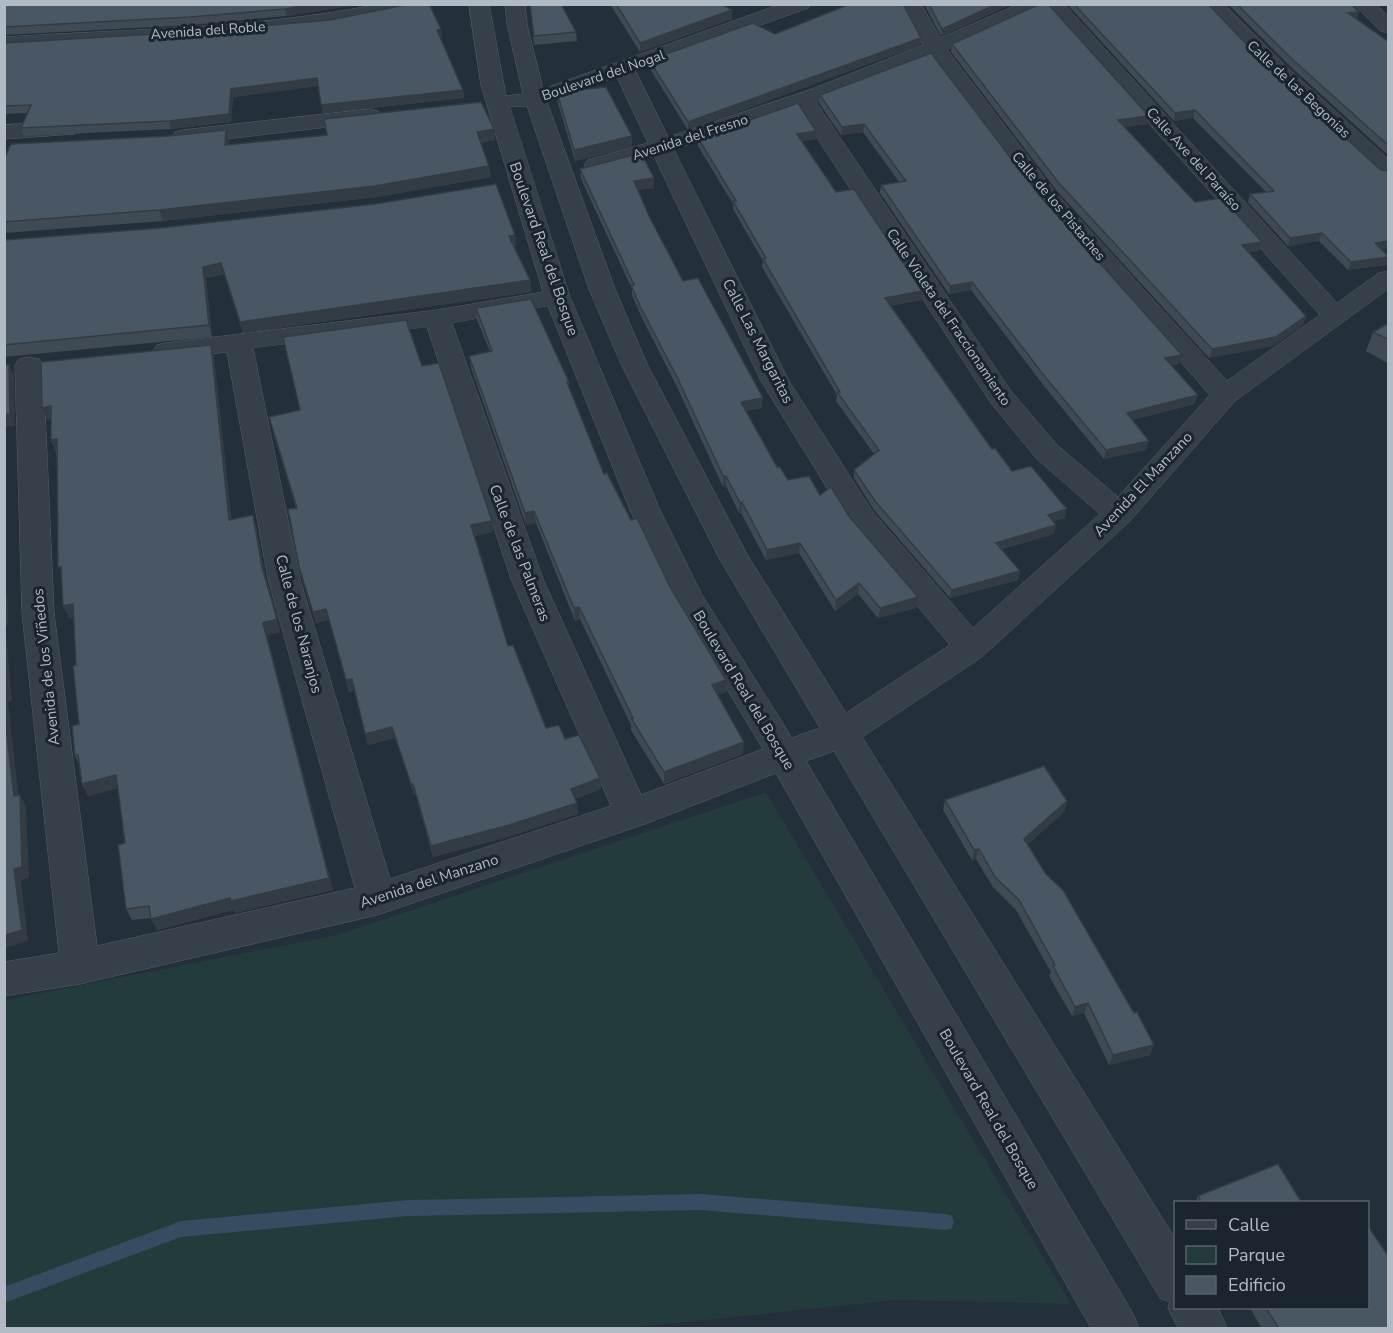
<svg xmlns="http://www.w3.org/2000/svg" width="1393" height="1333" font-family="'Nunito Sans',sans-serif">
  <style>
    .green { fill: #243b3b }
    .lines { fill: none; stroke-linecap: round; stroke-linejoin: round }
    .stream { fill: #364c61; fill-rule: evenodd }
    .minor-casing { stroke: #545e68; stroke-width: 1 }
    .minor { fill: #36404b; fill-rule: evenodd }
    .wall { fill: #3f4a55 }
    .shaded-wall { fill: #333c45 }
    .building { fill: #495663; stroke: #333c45; stroke-width: 1.5 }
    .labels { text-anchor: middle; stroke-width: 6; stroke-linejoin: round; paint-order: stroke }
    .far-street-label { font-size: 14px; fill: #b1bbc6; stroke: #1b252f }
    .street-label { font-size: 15px; fill: #b1bbc6; stroke: #1b252f }
  </style>
  <rect width="100%" height="100%" fill="#232f3a"/>
  <polygon class="green" points="766,792 1071,1304 896,1300 629,1328 5,1328 5,1000 337,935"/>
  <g class="lines">
    <polygon class="stream" points="701,1194 946,1214 952,1216 954,1222 952,1228 946,1230 701,1210 409,1216 181,1237 4,1303 4,1287 181,1221 409,1200"/>
    <g class="minor-casing">
      <g id="minor">
        <path d="M379,4H421L418,8L411,10L331,26L189,38L4,49V37C128,29 257,29 379,4Z"/>
        <path d="M469,4H489L506,96L523,94L507,24L505,4H525L527,24L543,89L781,4H811L808,8L635,70L668,137L812,89L923,45L901,4H921L940,38L1019,4H1064L1337,303L1379,273L1388,271V289L1235,401L1130,521L983,656L862,737L1176,1240V1308H1218L1227,1328H1178L1168,1308L1170,1302L1160,1298L834,751L806,761L1132,1312L1139,1328H1091L776,773L645,824L377,915L80,984L4,996V962L59,953L22,613L15,365L19,359L29,357L39,359L43,365L54,613L97,946L355,888L268,579L227,352L166,359L157,357L153,351L157,345L166,343L437,310L543,292L481,85ZM1045,7L1320,315L1227,381L1055,192L947,50ZM930,57L1039,202L1210,395L1118,497L1056,444L1011,391L816,102ZM617,77L648,143L588,160L584,165L588,170L596,172L654,156L761,381L850,525L950,645L846,713L748,556L647,364L615,289L547,102ZM510,106H527L589,289L621,364L719,558L820,728L792,738L702,595L660,510L570,297ZM798,109L991,403L1036,458L1100,514L973,628L872,511L789,381L674,150ZM548,306L630,510L672,598L763,749L641,795L543,579L452,323ZM427,327L511,579L611,806L390,879L300,579L253,348Z"/>
        <polygon points="1202,4 1224,4 1289,69 1388,159 1388,178 1380,176 1273,79"/>
        <polygon points="1354,4 1376,4 1388,16 1388,33 1381,31"/>
        <polygon points="370,109 378,111 381,116 378,121 183,144 175,142 172,137 175,132 183,130"/>
        <polygon points="67,122 75,124 78,129 75,134 4,139 4,125"/>
      </g>
    </g>
    <use href="#minor" class="minor"/>
  </g>
  <g class="wall">
    <polygon points="4,4 361,4 286,16 192,25 4,35"/>
    <polygon points="530,4 566,4 562,6 576,32 577,41 534,45"/>
    <polygon points="610,4 721,4 732,19 640,52"/>
    <polygon points="924,4 1012,4 941,36"/>
    <polygon points="1067,4 1208,4 1382,249 1389,256 1389,259 1386,265 1348,270 1319,241 1288,246 1248,202 1250,194 1266,192 1193,118 1174,121"/>
    <polygon points="1228,4 1351,4 1357,19 1389,42 1389,156 1291,67"/>
    <polygon points="441,29 442,37 440,37 463,90 464,98 323,113 318,86 233,97 231,122 171,129 24,136 21,128 27,113 4,114 4,43"/>
    <polygon points="775,34 921,38 920,45 688,130 649,67 649,60"/>
    <polygon points="952,44 1147,124 1125,127 1195,202 1259,251 1248,252 1306,316 1303,325 1273,346 1209,358 1057,191 951,52"/>
    <polygon points="557,92 632,136 632,147 575,161 558,103"/>
    <polygon points="820,95 1039,195 1179,364 1172,365 1195,404 1132,420 1146,450 1104,459 1044,386 971,290 949,294 880,193 881,185 899,182 863,132 841,135 819,103"/>
    <polygon points="226,130 229,141 229,145 495,140 481,143 489,166 491,177 377,197 163,221 4,233 4,159 168,136"/>
    <polygon points="816,131 816,139 802,141 836,192 921,300 890,306 992,449 1012,471 1065,518 1053,521 1056,525 1054,534 1002,549 1020,571 1018,580 950,598 874,510 854,478 854,470 874,454 836,401 837,395 762,267 763,261 733,209 733,204 698,146 698,138"/>
    <polygon points="580,169 654,188 638,190 649,216 683,281 762,408 746,411 777,467 788,480 820,495 849,516 916,608 878,618 858,594 835,611 799,553 766,560 741,513 739,513 726,486 723,487 677,387 641,316 632,295 632,289 581,179"/>
    <polygon points="515,235 516,246 514,246 530,280 531,292 243,333 224,274 206,278 212,337 4,357 4,240"/>
    <polygon points="476,308 569,382 569,388 604,474 670,587 726,680 726,692 717,695 743,754 664,784 631,730 631,725 580,619 575,621 536,523 526,525 471,368 469,356 490,352 477,320"/>
    <polygon points="1389,323 1389,364 1366,351 1373,332"/>
    <polygon points="211,345 214,357 231,519 253,515 256,527 266,580 280,632 267,635 333,890 235,913 234,910 157,930 151,918 132,920 126,909 125,843 118,788 88,796 82,784 79,764 75,756 79,724 74,617 69,618 56,453 51,440 51,419 47,420"/>
    <polygon points="422,366 493,532 474,536 508,646 546,728 565,739 600,778 601,789 575,799 577,803 578,814 511,836 433,857 416,795 414,795 395,738 368,745 355,690 349,692 329,620 316,623 302,578 296,508 272,428 300,410"/>
    <polygon points="945,800 1067,801 1064,812 1028,844 1150,1055 1109,1065 1084,1013 1072,1016 1049,976 1051,972 1016,910 993,887 976,859 972,860 943,810"/>
    <polygon points="1198,1196 1302,1203 1195,1203"/>
    <polygon points="1250,1308 1368,1308 1389,1329 1262,1329"/>
  </g>
  <g class="shaded-wall">
    <polygon points="311,4 361,4 286,16 285,9"/>
    <polygon points="997,4 1012,4 941,36 942,29"/>
    <polygon points="732,10 732,19 640,52 640,43"/>
    <polygon points="1359,12 1357,19 1348,13"/>
    <polygon points="441,29 442,37 438,38 437,30"/>
    <polygon points="921,38 920,45 688,130 688,122"/>
    <polygon points="317,78 318,86 233,97 231,122 171,129 169,121 231,89"/>
    <polygon points="463,90 464,98 323,113 321,105"/>
    <polygon points="1195,110 1193,118 1174,121 1175,113"/>
    <polygon points="1149,116 1147,124 1116,128 1118,120"/>
    <polygon points="864,124 863,132 841,135 842,127"/>
    <polygon points="494,129 495,140 478,143 477,132"/>
    <polygon points="226,130 229,141 228,156 225,145"/>
    <polygon points="816,131 816,139 797,142 797,134"/>
    <polygon points="632,136 632,147 575,161 574,150"/>
    <polygon points="489,166 491,177 377,197 163,221 159,210"/>
    <polygon points="654,178 654,188 634,191 634,181"/>
    <polygon points="1322,233 1319,241 1288,246 1290,238"/>
    <polygon points="515,235 516,246 510,247 509,236"/>
    <polygon points="1389,241 1389,248 1372,251 1375,243"/>
    <polygon points="1262,242 1259,251 1239,254 1242,245"/>
    <polygon points="1389,257 1386,265 1348,270 1351,262"/>
    <polygon points="221,263 224,274 206,278 212,337 209,325 203,267"/>
    <polygon points="530,280 531,292 243,333 240,322"/>
    <polygon points="972,282 971,290 949,294 950,286"/>
    <polygon points="922,291 921,300 884,307 885,298"/>
    <polygon points="1306,316 1303,325 1273,346 1209,358 1212,349"/>
    <polygon points="211,345 214,357 233,532 229,520"/>
    <polygon points="1182,355 1179,364 1163,367 1165,358"/>
    <polygon points="9,365 14,376 15,426 4,427 4,415"/>
    <polygon points="1198,395 1195,404 1124,422 1127,413"/>
    <polygon points="763,398 762,408 741,412 741,402"/>
    <polygon points="51,406 56,419 47,420 42,408"/>
    <polygon points="57,439 56,453 51,440"/>
    <polygon points="1149,441 1146,450 1104,459 1106,450"/>
    <polygon points="723,476 726,476 726,486 723,487"/>
    <polygon points="742,502 741,513 739,513 740,503"/>
    <polygon points="1067,509 1065,518 1046,523 1048,515"/>
    <polygon points="534,511 536,523 526,525 525,513"/>
    <polygon points="253,515 256,527 266,580 280,632 267,635 333,890 235,913 234,910 157,930 151,919 263,623 262,567"/>
    <polygon points="492,521 493,532 473,537 471,525"/>
    <polygon points="1056,525 1054,534 995,551 996,543"/>
    <polygon points="800,543 799,553 766,560 767,550"/>
    <polygon points="1020,571 1018,580 950,598 952,590"/>
    <polygon points="859,583 858,594 835,611 836,600"/>
    <polygon points="4,590 7,595 8,625 5,625 12,701 8,702 20,808 14,796 4,710"/>
    <polygon points="918,597 916,608 878,618 880,608"/>
    <polygon points="73,604 79,616 69,618 63,606"/>
    <polygon points="579,607 580,619 575,621 574,608"/>
    <polygon points="326,609 329,620 316,623 313,612"/>
    <polygon points="352,679 355,690 349,692 346,680"/>
    <polygon points="726,680 726,692 711,697 712,685"/>
    <polygon points="392,727 395,738 368,745 365,734"/>
    <polygon points="744,742 743,754 664,784 664,772"/>
    <polygon points="116,775 122,787 88,796 82,784"/>
    <polygon points="600,778 601,789 572,800 571,789"/>
    <polygon points="411,784 413,784 416,795 414,795"/>
    <polygon points="20,795 26,806 29,878 21,880 28,941 4,948 4,936 14,869"/>
    <polygon points="1067,801 1064,812 1022,849 1024,839"/>
    <polygon points="577,803 578,814 511,836 433,857 431,846"/>
    <polygon points="979,849 976,859 972,860 974,850"/>
    <polygon points="1088,1003 1084,1013 1072,1016 1075,1007"/>
    <polygon points="1154,1045 1150,1055 1109,1065 1113,1055"/>
  </g>
  <g class="building">
    <polygon points="4,4 311,4 285,9 190,17 4,27"/>
    <polygon points="410,4 429,4 441,29 437,30 463,90 321,105 317,78 231,89 229,114 169,121 21,128 31,105 4,106 4,43 187,32 330,20"/>
    <polygon points="530,4 561,4 576,32 534,36"/>
    <polygon points="616,4 721,4 732,10 640,43"/>
    <polygon points="850,4 903,4 921,38 688,122 649,60 753,23 775,34"/>
    <polygon points="929,4 997,4 942,29"/>
    <polygon points="1040,4 1048,4 1149,116 1118,120 1195,202 1222,198 1262,242 1242,245 1306,316 1276,337 1212,349 1058,182 952,44"/>
    <polygon points="1074,4 1208,4 1274,73 1381,170 1389,171 1389,241 1375,243 1389,257 1351,262 1322,233 1290,238 1250,194 1274,191 1195,110 1175,113"/>
    <polygon points="1237,4 1351,4 1359,12 1348,13 1389,42 1389,146 1293,60"/>
    <polygon points="931,53 1039,195 1182,355 1165,358 1198,395 1127,413 1149,441 1106,450 1046,378 972,282 950,286 881,185 906,181 864,124 842,127 820,95"/>
    <polygon points="606,87 632,136 574,150 557,92"/>
    <polygon points="481,102 494,129 477,132 489,166 375,186 159,210 4,222 4,159 11,144 168,136 226,130 225,145 327,135 324,119"/>
    <polygon points="798,103 816,131 797,134 836,192 854,189 922,291 885,298 992,449 995,448 1012,471 1031,466 1067,509 1048,515 1056,525 996,543 1020,571 952,590 875,501 854,470 879,450 837,392 840,392 763,259 766,258 733,201 736,201 698,138"/>
    <polygon points="641,153 654,178 634,181 649,216 683,281 698,278 763,398 741,402 777,467 780,467 788,480 809,476 820,495 831,487 849,516 918,597 880,608 859,583 836,600 800,543 767,550 742,502 740,503 726,476 723,476 677,377 640,306 631,285 634,285 580,169"/>
    <polygon points="496,184 515,235 509,236 530,280 240,322 221,263 203,267 209,325 4,345 4,240 160,228 375,204"/>
    <polygon points="531,299 569,382 567,382 604,474 607,473 631,520 637,518 670,587 726,680 712,685 744,742 664,772 631,718 633,718 579,607 574,608 534,511 525,513 469,356 492,351 476,308"/>
    <polygon points="406,320 422,366 439,363 492,521 471,525 508,646 513,645 546,728 559,725 565,739 579,735 600,778 571,789 577,803 509,825 431,846 413,784 411,784 392,727 365,734 352,679 346,680 326,609 313,612 299,567 288,509 297,508 269,417 300,410 283,337"/>
    <polygon points="1389,323 1389,340 1373,332"/>
    <polygon points="211,345 229,520 253,515 262,567 277,619 263,623 329,878 231,901 230,898 151,919 149,906 126,909 118,845 125,843 116,775 82,784 78,755 75,756 72,726 79,724 73,666 76,665 73,604 63,606 61,567 58,568 57,439 51,440 51,406 42,408 41,362"/>
    <polygon points="4,365 9,365 10,414 4,415"/>
    <polygon points="4,672 6,690 4,690"/>
    <polygon points="4,710 14,796 20,795 22,867 14,869 22,930 4,936"/>
    <polygon points="1044,766 1067,801 1024,839 1046,874 1063,890 1134,1013 1137,1012 1154,1045 1113,1055 1088,1003 1075,1007 1053,966 1055,965 1019,900 995,877 979,849 974,850 945,800"/>
    <polygon points="1278,1164 1302,1203 1202,1203 1198,1196"/>
    <polygon points="1368,1226 1389,1257 1389,1329 1279,1329 1266,1308 1368,1308"/>
  </g>
  <g class="labels">
    <g class="far-street-label">
      <text transform="translate(208 30) rotate(-4)" y="5">Avenida del Roble</text>
      <text transform="translate(603 75) rotate(-19)" y="5">Boulevard del Nogal</text>
      <text transform="translate(1299 89) rotate(43)" y="5">Calle de las Begonias</text>
      <text transform="translate(690 137) rotate(-18)" y="5">Avenida del Fresno</text>
      <text transform="translate(1194 159) rotate(48)" y="5">Calle Ave del Paraíso</text>
      <text transform="translate(1059 206) rotate(50)" y="5">Calle de los Pistaches</text>
      <text transform="translate(949 317) rotate(56)" y="5">Calle Violeta del Fraccionamiento</text>
    </g>
    <g class="street-label">
      <text transform="translate(544 249) rotate(71)" y="5">Boulevard Real del Bosque</text>
      <text transform="translate(758 341) rotate(63)" y="5">Calle Las Margaritas</text>
      <text transform="translate(1143 484) rotate(-47)" y="5">Avenida El Manzano</text>
      <text transform="translate(520 553) rotate(69)" y="5">Calle de las Palmeras</text>
      <text transform="translate(299 624) rotate(75)" y="5">Calle de los Naranjos</text>
      <text transform="translate(46 667) rotate(-96)" y="5">Avenida de los Viñedos</text>
      <text transform="translate(744 690) rotate(59)" y="5">Boulevard Real del Bosque</text>
      <text transform="translate(429 881) rotate(-18)" y="5">Avenida del Manzano</text>
      <text transform="translate(989 1109) rotate(60)" y="5">Boulevard Real del Bosque</text>
    </g>
  </g>
  <rect width="1393" height="1333" fill="none" stroke="#b1bbc6" stroke-width="12"/>
  <rect x="1174" y="1201" width="195" height="108" fill="#1b252f" stroke="#57616b" stroke-width="1.5"/>
  <rect x="1186" y="1220" width="30" height="9" fill="#36404b" stroke="#57616b" stroke-width="1.5"/>
  <text x="1228" y="1231" font-size="18" fill="#b1bbc6">Calle</text>
  <rect x="1186" y="1246" width="30" height="18" fill="#243b3b" stroke="#57616b" stroke-width="1.5"/>
  <text x="1228" y="1261" font-size="18" fill="#b1bbc6">Parque</text>
  <rect x="1186" y="1276" width="30" height="18" fill="#495663" stroke="#57616b" stroke-width="1.5"/>
  <text x="1228" y="1291" font-size="18" fill="#b1bbc6">Edificio</text>
</svg>
